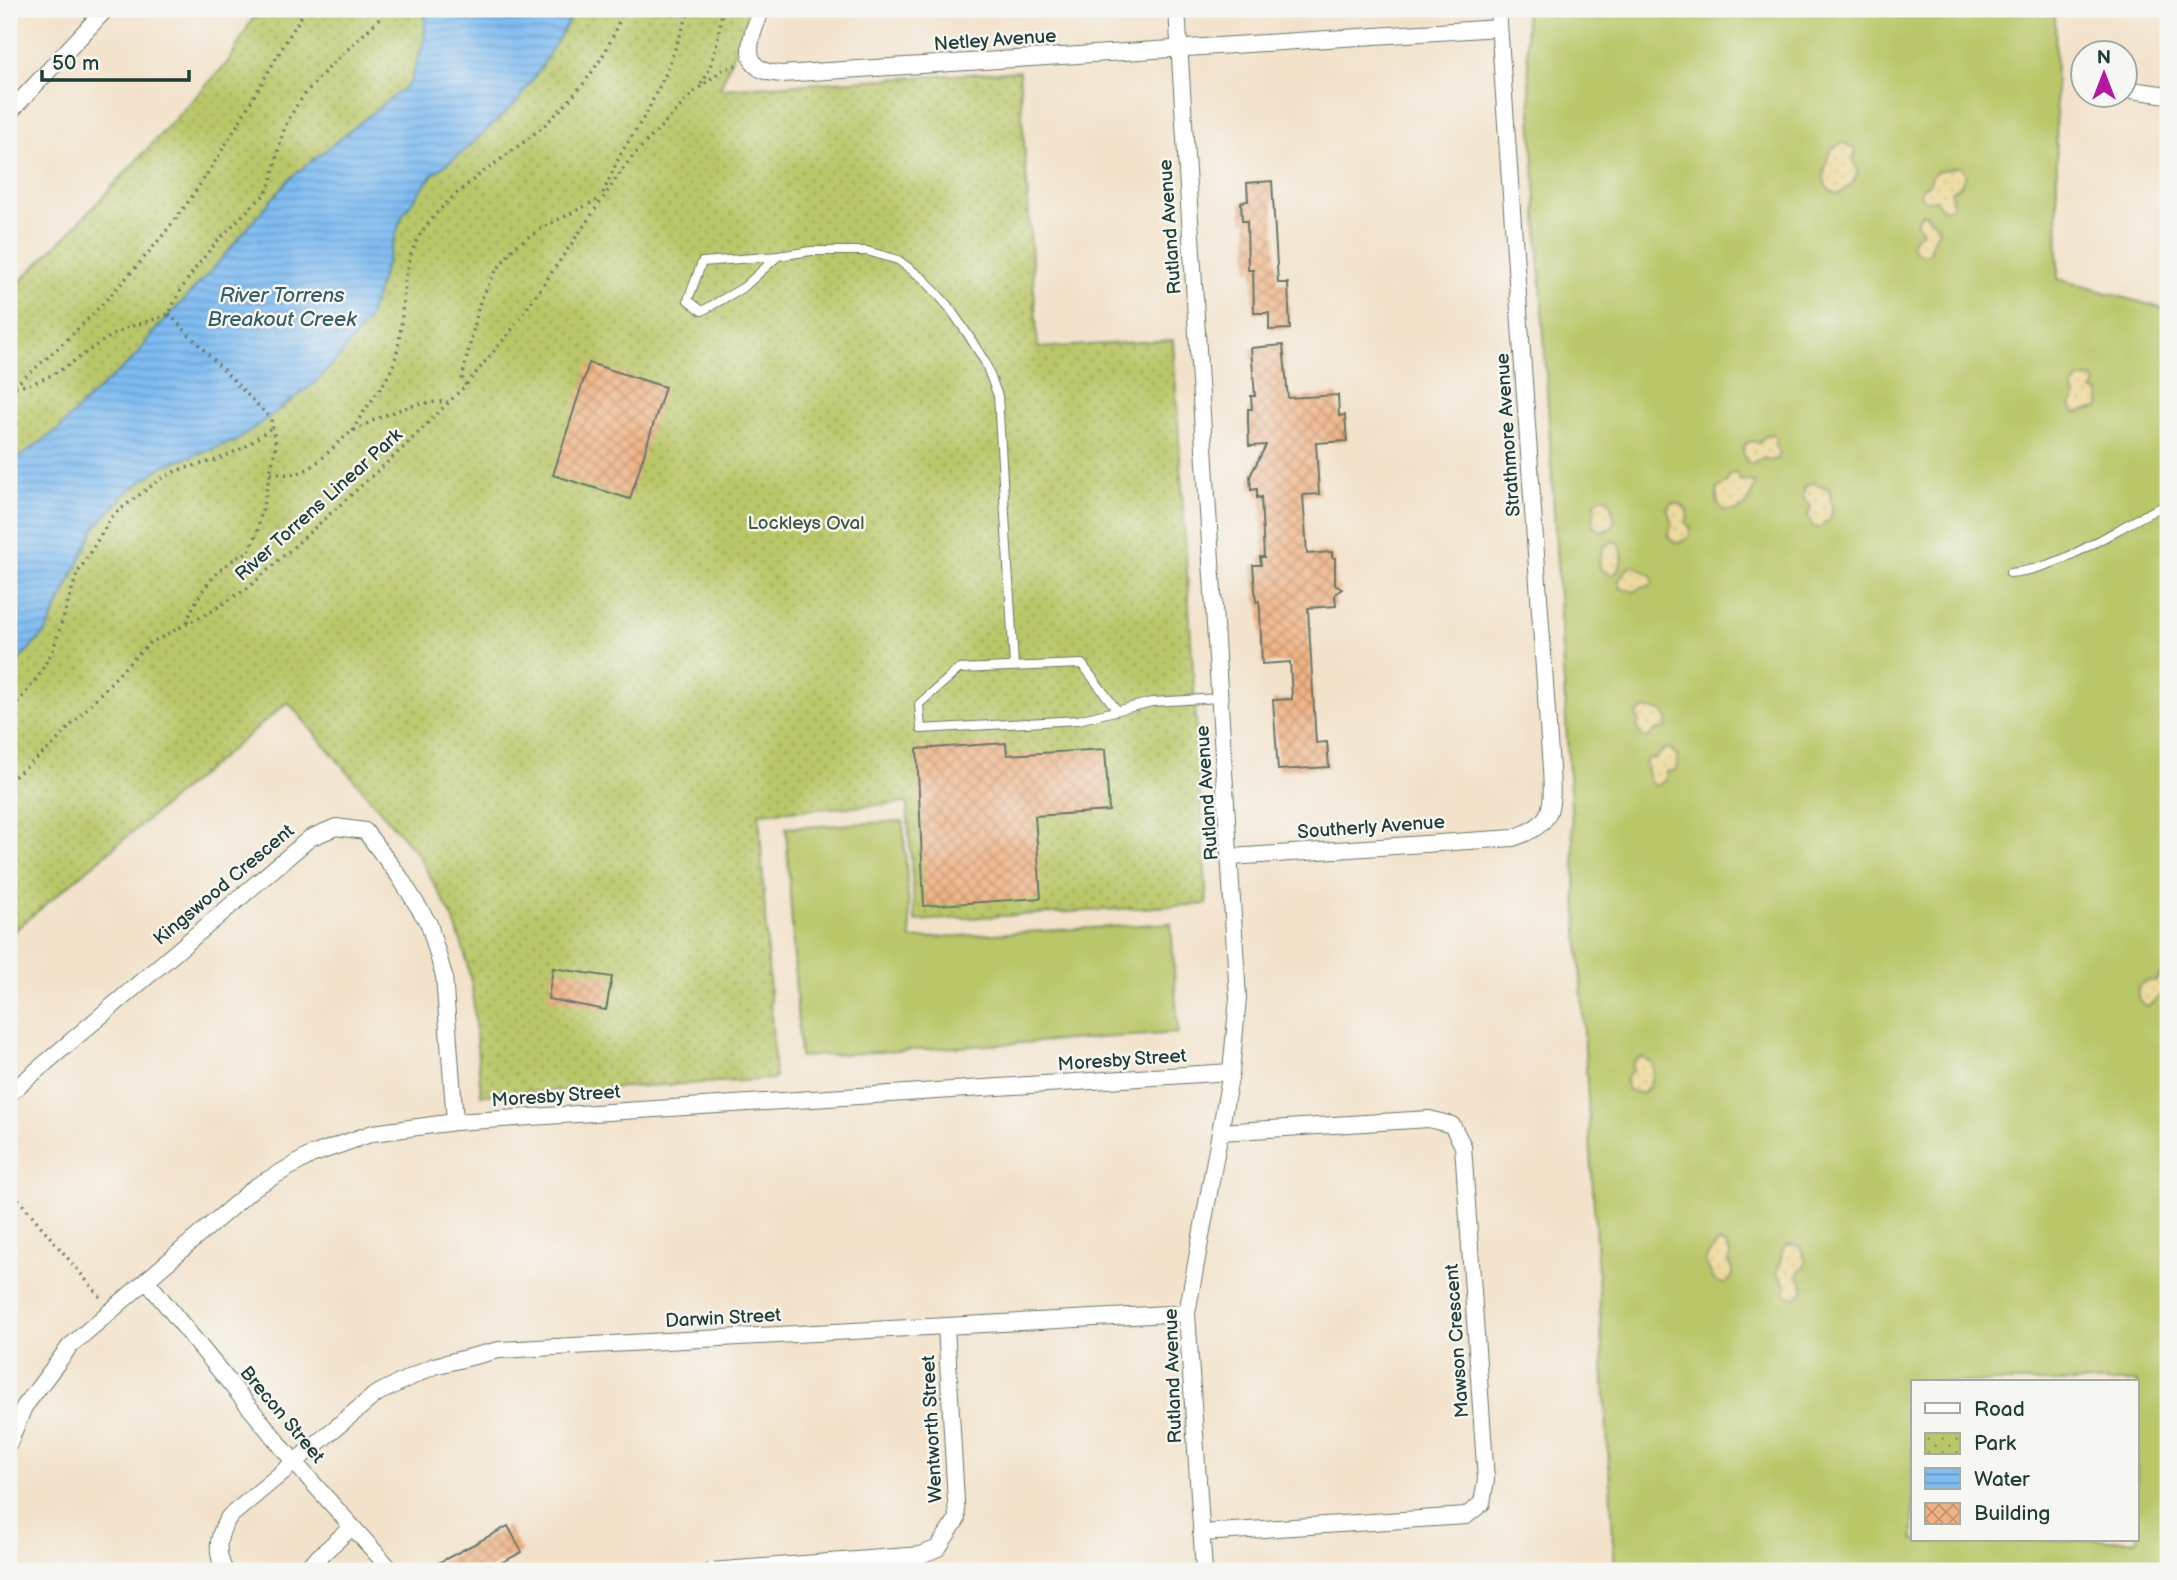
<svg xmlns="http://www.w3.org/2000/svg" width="2177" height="1580" font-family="'Balsamiq Sans',sans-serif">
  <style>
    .green { fill: #bac769; stroke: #6c824e; stroke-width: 2; fill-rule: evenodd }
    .sand { fill: url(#sand-dots); stroke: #868c69; stroke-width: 2 }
    .park { fill: url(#park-dots); stroke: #6c824e; stroke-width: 2 }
    .water { fill: url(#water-rules); stroke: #4e7c93; stroke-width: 2 }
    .building { fill: url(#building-cross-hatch) }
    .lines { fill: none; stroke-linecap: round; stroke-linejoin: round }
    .service-casing { stroke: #697768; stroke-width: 10 }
    .minor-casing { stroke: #697768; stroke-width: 18 }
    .path { stroke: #697768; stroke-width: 3.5; stroke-dasharray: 2 5; stroke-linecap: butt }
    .service { stroke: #fff; stroke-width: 8 }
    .minor { stroke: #fff; stroke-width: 16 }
    .labels { text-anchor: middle; stroke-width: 5; stroke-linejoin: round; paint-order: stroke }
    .street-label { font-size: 19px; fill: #1f3d34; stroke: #f6f6f2 }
    .park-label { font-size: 19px; fill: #3e593f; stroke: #f6f6f2 }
    .water-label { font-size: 21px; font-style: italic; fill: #375d64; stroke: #f6f6f2 }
  </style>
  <defs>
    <pattern id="sand-dots" width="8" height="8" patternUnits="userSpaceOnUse" patternTransform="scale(1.75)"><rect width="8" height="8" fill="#eeda9e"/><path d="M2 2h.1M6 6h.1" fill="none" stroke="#ccbc89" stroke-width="1.8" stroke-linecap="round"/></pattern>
    <pattern id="park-dots" width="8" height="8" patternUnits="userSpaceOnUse" patternTransform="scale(1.75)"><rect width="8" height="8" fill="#bac769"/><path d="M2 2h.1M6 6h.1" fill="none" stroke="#97a357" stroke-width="1.8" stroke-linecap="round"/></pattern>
    <pattern id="water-rules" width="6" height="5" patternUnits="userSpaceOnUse" patternTransform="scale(1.75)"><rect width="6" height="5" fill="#7ebcf2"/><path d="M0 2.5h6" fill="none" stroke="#679ac5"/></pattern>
    <pattern id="building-cross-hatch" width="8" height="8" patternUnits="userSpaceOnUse" patternTransform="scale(1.75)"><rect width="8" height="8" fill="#f0b283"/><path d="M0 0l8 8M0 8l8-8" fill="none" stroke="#c2926c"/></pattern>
  </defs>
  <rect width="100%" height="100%" fill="#f6f6f2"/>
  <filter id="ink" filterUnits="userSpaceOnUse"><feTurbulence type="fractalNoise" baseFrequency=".0143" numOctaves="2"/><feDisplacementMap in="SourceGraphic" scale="14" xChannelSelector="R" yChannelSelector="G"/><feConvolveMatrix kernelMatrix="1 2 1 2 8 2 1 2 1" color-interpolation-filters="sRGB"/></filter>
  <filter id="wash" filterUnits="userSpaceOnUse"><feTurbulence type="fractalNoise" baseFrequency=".00686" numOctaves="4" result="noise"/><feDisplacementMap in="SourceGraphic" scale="28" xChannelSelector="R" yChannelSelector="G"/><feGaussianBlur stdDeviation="1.57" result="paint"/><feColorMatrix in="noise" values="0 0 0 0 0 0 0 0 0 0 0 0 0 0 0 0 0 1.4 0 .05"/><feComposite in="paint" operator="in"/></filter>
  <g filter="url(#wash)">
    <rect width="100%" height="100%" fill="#f3e2ca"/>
    <g class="green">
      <path d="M1525,9H2055L2058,279L2168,310V1571H1615ZM1913,1382H2137V1540H1913Z"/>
      <polygon points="903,821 911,939 1171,923 1178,1033 800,1057 786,828"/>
    </g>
    <g class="sand">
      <path d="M1842,143L1847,144V147L1853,148L1855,151L1854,162L1858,172L1853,183L1839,194C1816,190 1825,164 1831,149Z"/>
      <path d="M1957,167H1961L1966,174L1960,186L1951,191L1953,203L1951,207L1942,209L1936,200L1926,201L1920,196L1922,188L1930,183C1933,166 1944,172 1957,167Z"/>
      <path d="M1922,213C1932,216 1923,212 1931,219C1945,232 1938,228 1932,242C1930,245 1931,249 1930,253C1922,256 1915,254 1912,245L1913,239L1922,232L1916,221Z"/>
      <polygon points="2090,378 2094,379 2096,384 2092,390 2099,393 2101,403 2098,408 2074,413 2070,405 2076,396 2072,390 2078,379"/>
      <polygon points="1771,434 1776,438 1775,446 1780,453 1778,459 1772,461 1764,458 1752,464 1747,462 1743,452 1745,444 1752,441 1759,443 1765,436"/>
      <polygon points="1737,473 1739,480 1754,482 1755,486 1746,506 1737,511 1724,511 1717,502 1717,489 1726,483 1730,474"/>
      <polygon points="1815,483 1829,489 1832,506 1831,518 1819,528 1812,526 1808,517 1811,506 1803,498 1805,486"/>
      <path d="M1603,497L1610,500L1615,522L1610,529L1602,532L1593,526C1593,525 1595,503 1595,502Z"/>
      <path d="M1671,503C1684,503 1691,510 1686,523L1691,528L1689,538L1678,543L1672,541L1668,536L1672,524L1667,508Z"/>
      <polygon points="1613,541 1620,545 1623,557 1617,572 1612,575 1601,570 1599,562 1604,547"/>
      <polygon points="1633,565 1652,576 1653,584 1649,587 1642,586 1635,592 1620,588 1619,579 1626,570"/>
      <polygon points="1645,708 1661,711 1668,718 1666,728 1654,731 1648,738 1640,736 1637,727 1639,722 1636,715"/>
      <polygon points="1664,749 1671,749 1677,756 1678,766 1674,771 1666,771 1666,781 1656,786 1649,780 1645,763 1649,758 1656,758"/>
      <path d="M2164,970L2168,971V988C2160,993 2156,1003 2147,1006C2131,996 2136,979 2155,981Z"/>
      <path d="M1642,1057L1652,1063C1656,1075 1651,1087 1641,1094L1628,1090L1625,1081L1629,1073L1633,1071L1632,1066L1635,1060Z"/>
      <path d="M1719,1242L1727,1246L1730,1255L1728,1262L1732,1270V1278L1726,1284C1709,1283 1713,1272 1705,1263L1707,1257Z"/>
      <polygon points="1788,1244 1800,1246 1806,1259 1804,1266 1797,1274 1803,1285 1803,1292 1796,1298 1787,1295 1785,1284 1777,1274 1783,1249"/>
    </g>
    <polygon class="park" points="258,9 751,9 720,89 1019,71 1038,348 1173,340 1207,904 915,921 907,803 759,813 775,1079 481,1095 472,985 464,951 453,918 418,855 288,702 9,935 9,292 68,234 228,62"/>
    <polygon class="water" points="426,9 576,9 540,69 516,103 463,152 432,175 402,216 368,320 338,359 315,383 236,441 165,465 127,492 96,526 46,632 9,670 9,464 58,430 91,396 138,354 151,335 211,271 289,179 410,83 424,41"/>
    <g id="blocks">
      <g class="building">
        <polygon points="1272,181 1278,283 1288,283 1290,329 1269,330 1269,313 1254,313 1253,270 1248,270 1247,221 1242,221 1241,202 1248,201 1247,183"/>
        <polygon points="1283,345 1288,398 1338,395 1339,416 1345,415 1347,441 1316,443 1319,494 1303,495 1307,554 1332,552 1332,557 1335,558 1335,585 1342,589 1335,594 1336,606 1308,608 1316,743 1327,742 1329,767 1278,770 1273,700 1292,699 1290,662 1262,664 1260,610 1259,601 1256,602 1253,565 1261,565 1260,557 1264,557 1261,497 1257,498 1257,489 1251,490 1250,476 1266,445 1249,446 1248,422 1248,409 1252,409 1251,396 1255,396 1251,348"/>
        <polygon points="589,363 665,387 630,499 553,475"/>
        <polygon points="1006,743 1007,755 1105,749 1109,811 1035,816 1041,898 924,906 917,749"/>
        <polygon points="553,968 612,977 606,1010 548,999"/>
        <polygon points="508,1526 522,1552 485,1571 423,1571"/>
      </g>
    </g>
  </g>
  <g filter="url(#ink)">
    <use href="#blocks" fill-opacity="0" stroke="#697768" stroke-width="2"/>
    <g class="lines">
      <g class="service-casing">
        <g id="service">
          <polyline points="778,256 702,262 688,300 702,311 744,287 778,256 811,251 867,251 898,260 925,280 948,306 967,333 985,362 998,396 1014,666"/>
          <path d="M2010,573C2068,568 2116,526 2168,504"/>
          <polyline points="1117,710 1082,664 959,669 919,704 921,729 1078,720 1152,702 1219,698"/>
        </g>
      </g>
      <g class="minor-casing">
        <g id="minor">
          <path d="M762,9C750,38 736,71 781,74L1499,28"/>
          <polyline points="1177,9 1238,998 1231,1072 1187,1313 1204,1571"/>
          <polyline points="2124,89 2168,95"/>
          <polyline points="9,113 106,9"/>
          <path d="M1231,857L1513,838C1554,824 1553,809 1551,769L1498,9"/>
          <polyline points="9,1094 310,838 336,827 365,831 399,876 429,924 444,976 455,1122"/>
          <polyline points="146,1280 294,1462 392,1571"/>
          <polyline points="9,1443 24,1407 70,1346 255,1187 311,1155 373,1133 455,1122 1231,1072"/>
          <polyline points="1201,1533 1466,1516 1482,1503 1486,1480 1463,1146 1452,1125 1429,1119 1221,1132"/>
          <path d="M225,1571C215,1552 217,1535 229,1517L376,1394L434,1366L499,1350L1187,1313"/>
          <polyline points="303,1571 352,1527"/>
          <polyline points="711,1571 921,1555 938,1548 957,1519 946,1326"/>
        </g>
      </g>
      <g class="path">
        <path d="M701,84C714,68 720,29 722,9"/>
        <polyline points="603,193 621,153 646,114 666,73 690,9"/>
        <path d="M169,314L271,419L276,446L257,533L249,552C220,562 195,595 187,623"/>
        <polyline points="466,385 462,379 480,301 496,271 515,246 542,228 599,199"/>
        <path d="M9,390C69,343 137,271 183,209C229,146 264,75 306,9"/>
        <path d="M9,398L13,387C52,384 81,353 113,335C130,325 151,321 169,314C190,265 228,229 266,193C276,173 276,151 284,130C299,89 349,50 379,19L384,9"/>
        <path d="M353,431C364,406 385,388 394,363C408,320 396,267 424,229C454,187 501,162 540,129C577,96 609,57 623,9"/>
        <path d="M271,473C278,473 286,475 293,474C319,470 333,442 355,430C382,415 417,400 448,402"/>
        <polyline points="9,714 38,677 53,650 77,574 113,515 159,480 178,470 217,460 245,447 272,427"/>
        <polyline points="9,781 52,746 128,664 150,643 212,611 249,587 402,449 466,385 514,327 630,159 695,91 722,70 736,65"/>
        <polyline points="9,1188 102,1299"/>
      </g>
      <use href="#service" class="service"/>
      <use href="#minor" class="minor"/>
    </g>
  </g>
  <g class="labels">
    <g class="street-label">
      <text transform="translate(995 39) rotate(-4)" y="7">Netley Avenue</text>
      <text transform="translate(1169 227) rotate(-94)" y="7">Rutland Avenue</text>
      <text transform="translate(1507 435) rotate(-94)" y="7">Strathmore Avenue</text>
      <text transform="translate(318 504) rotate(-42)" y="7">River Torrens Linear Park</text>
      <text transform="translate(1206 793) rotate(-94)" y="7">Rutland Avenue</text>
      <text transform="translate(1371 826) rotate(-4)" y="7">Southerly Avenue</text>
      <text transform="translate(223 884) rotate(-40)" y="7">Kingswood Crescent</text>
      <text transform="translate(1122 1059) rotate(-4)" y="7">Moresby Street</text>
      <text transform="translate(556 1095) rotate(-4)" y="7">Moresby Street</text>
      <text transform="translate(723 1317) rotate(-3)" y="7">Darwin Street</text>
      <text transform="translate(1456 1341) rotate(-94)" y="7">Mawson Crescent</text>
      <text transform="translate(1172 1376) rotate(-92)" y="7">Rutland Avenue</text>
      <text transform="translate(283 1414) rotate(50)" y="7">Brecon Street</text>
      <text transform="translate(931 1429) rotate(-93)" y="7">Wentworth Street</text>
    </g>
    <g class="park-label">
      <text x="806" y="529">Lockleys Oval</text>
    </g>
    <g class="water-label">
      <text x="282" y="302">River Torrens<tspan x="282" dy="24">Breakout Creek</tspan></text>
    </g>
  </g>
  <rect width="2177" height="1580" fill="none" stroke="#f6f6f2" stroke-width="35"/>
  <rect x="1911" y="1380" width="228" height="161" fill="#f6f6f2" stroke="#a0aca6" stroke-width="2"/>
  <rect x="1925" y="1403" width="35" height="10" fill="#ffffff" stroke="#a0aca6" stroke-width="2"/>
  <text x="1974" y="1416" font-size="21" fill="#1f3d34">Road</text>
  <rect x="1925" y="1433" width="35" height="21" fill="url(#park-dots)" stroke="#a0aca6" stroke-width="2"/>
  <text x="1974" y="1450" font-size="21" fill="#1f3d34">Park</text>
  <rect x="1925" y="1468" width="35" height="21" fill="url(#water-rules)" stroke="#a0aca6" stroke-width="2"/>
  <text x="1974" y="1486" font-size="21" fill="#1f3d34">Water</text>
  <rect x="1925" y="1503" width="35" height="21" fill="url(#building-cross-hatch)" stroke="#a0aca6" stroke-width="2"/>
  <text x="1974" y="1520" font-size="21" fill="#1f3d34">Building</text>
  <g transform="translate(2104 74)"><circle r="33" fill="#f6f6f2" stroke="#a0aca6" stroke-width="2"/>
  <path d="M0-5L12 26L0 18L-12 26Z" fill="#b5179e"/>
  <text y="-10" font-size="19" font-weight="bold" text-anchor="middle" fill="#1f3d34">N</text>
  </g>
  <path d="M42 70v10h147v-10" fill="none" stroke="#1f3d34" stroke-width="3.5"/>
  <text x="52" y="70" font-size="21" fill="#1f3d34" stroke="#f6f6f2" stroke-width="5" paint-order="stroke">50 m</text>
</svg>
